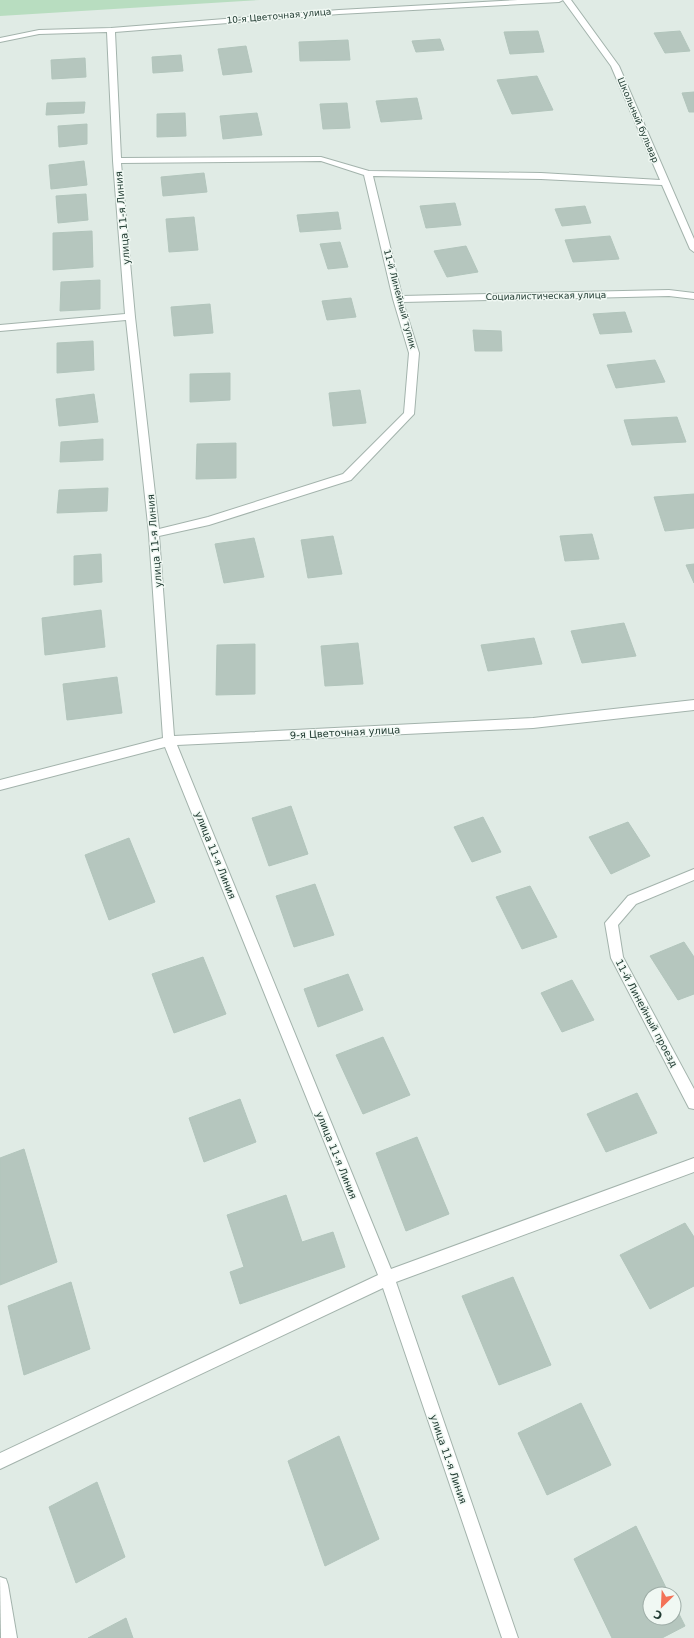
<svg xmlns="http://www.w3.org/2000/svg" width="694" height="1638" font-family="'DejaVu Sans',sans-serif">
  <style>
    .green { fill: #b8ddc0 }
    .building { fill: #b5c6be; stroke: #b2c5bc }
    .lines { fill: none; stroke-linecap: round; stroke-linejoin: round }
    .minor-casing { stroke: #a3b3ac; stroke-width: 2 }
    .minor { fill: #fff; fill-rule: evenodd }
    .labels { text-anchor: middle; stroke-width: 3; stroke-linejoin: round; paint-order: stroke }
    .far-street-label { font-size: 9px; fill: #213b32; stroke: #f0f8f3 }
    .street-label { font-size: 10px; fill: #213b32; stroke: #f0f8f3 }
  </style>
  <rect width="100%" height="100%" fill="#e0ebe5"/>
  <polygon class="green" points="0,0 260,0 0,16"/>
  <g class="building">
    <polygon points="538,31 544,52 510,54 504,32"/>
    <polygon points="680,31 690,51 665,53 654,33"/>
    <polygon points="440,39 444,50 416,52 412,41"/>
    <polygon points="348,40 350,60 300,61 299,42"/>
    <polygon points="246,46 252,72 223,75 218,49"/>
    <polygon points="181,55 183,71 153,73 152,57"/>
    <polygon points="85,58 86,77 52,79 51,60"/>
    <polygon points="537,76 553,110 512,114 497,80"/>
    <polygon points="694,92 694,112 689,112 682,93"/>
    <polygon points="417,98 422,119 381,122 376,101"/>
    <polygon points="85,102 84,113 46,115 47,103"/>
    <polygon points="347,103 350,128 323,129 320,104"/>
    <polygon points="185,113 186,136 157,137 157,114"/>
    <polygon points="257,113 262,135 223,139 220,116"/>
    <polygon points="87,124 87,144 59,147 58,126"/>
    <polygon points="84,161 87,185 51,189 49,165"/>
    <polygon points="204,173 207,192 163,196 161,177"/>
    <polygon points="86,194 88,220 58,223 56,196"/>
    <polygon points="455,203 461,225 426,228 420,206"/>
    <polygon points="585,206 591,223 562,226 555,209"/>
    <polygon points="338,212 341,229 300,232 297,215"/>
    <polygon points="194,217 198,250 169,252 166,219"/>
    <polygon points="92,231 93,267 53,270 53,233"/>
    <polygon points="610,236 619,259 573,262 565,240"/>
    <polygon points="340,242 348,267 328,269 320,244"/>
    <polygon points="466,246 478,272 447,277 434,251"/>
    <polygon points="100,280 100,309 60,311 61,282"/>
    <polygon points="351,298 356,317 327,320 322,301"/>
    <polygon points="210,304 213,333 174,336 171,307"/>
    <polygon points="625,312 632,332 600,334 593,314"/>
    <polygon points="473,330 501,331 502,351 475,351"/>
    <polygon points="93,341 94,370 57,373 57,343"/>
    <polygon points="655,360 665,382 616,388 607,365"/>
    <polygon points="230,373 230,400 190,402 190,374"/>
    <polygon points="360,390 366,423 333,426 329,393"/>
    <polygon points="94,394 98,422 59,426 56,399"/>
    <polygon points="677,417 686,442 632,445 624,420"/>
    <polygon points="103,439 103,460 60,462 61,442"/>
    <polygon points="236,443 236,478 196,479 197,444"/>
    <polygon points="108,488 107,511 57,513 59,490"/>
    <polygon points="694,494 694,528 665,531 654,497"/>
    <polygon points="592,534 599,559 565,561 560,536"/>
    <polygon points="333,536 342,574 308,578 301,540"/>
    <polygon points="254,538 264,577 224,583 215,544"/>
    <polygon points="101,554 102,582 74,585 74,556"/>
    <polygon points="694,564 694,583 686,565"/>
    <polygon points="101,610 105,647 45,655 42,618"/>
    <polygon points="624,623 636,656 582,663 571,631"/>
    <polygon points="534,638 542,664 488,671 481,645"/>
    <polygon points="358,643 363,684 325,686 321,646"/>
    <polygon points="255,644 255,694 216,695 217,645"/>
    <polygon points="117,677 122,713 67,720 63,684"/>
    <polygon points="291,806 308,854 269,866 252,818"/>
    <polygon points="483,817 501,852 472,862 454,827"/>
    <polygon points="628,822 650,856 611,874 589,837"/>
    <polygon points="129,838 155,902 109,920 85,855"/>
    <polygon points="315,884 334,935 294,947 276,896"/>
    <polygon points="530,886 557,937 522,949 496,897"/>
    <polygon points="684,942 694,957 694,994 678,1000 650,956"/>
    <polygon points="203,957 226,1014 174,1033 152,974"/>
    <polygon points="348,974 363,1010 318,1027 304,989"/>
    <polygon points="572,980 594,1020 562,1032 541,993"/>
    <polygon points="383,1037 410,1095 363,1114 336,1055"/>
    <polygon points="637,1093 657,1133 606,1152 587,1114"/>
    <polygon points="240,1099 256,1142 204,1162 189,1118"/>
    <polygon points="417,1137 449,1214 406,1231 376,1153"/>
    <polygon points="24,1149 57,1262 0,1285 0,1158"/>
    <polygon points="286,1195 302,1242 333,1232 345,1267 240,1304 230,1272 244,1267 227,1215"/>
    <polygon points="685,1223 694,1237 694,1286 650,1309 620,1255"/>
    <polygon points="513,1277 551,1365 499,1385 462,1296"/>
    <polygon points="71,1282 90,1349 24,1375 8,1306"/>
    <polygon points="581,1403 611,1465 547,1495 518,1433"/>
    <polygon points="339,1436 379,1539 325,1566 288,1461"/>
    <polygon points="97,1482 125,1557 76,1583 49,1507"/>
    <polygon points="636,1526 669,1594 650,1594 650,1618 674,1618 674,1604 685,1626 662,1638 612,1638 574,1559"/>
    <polygon points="126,1618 133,1638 88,1638"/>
  </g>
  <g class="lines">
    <g class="minor-casing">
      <g id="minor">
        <path d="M518,0H563L559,2L339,14L115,32L121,158L321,157L369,171L541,173L660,180L611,66L563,0H571L619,66L694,239V252L690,249L662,185L541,179L373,176L402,296L669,290L694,293V299L669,296L403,302L419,353L414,414L351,480L209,525L159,536L174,736L533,718L694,700V710L533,728L177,745L391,1269L694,1158V1172L396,1282L518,1638H502L383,1288L0,1469V1453L378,1275L165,747L0,790V780L163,738L149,534L126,320L0,331V325L125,314L113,161L107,32L39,34L0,42V38L39,30L111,28L339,10ZM321,161L364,175L393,299L409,353L404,413L343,474L208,517L159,529L135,317L121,163Z"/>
        <polygon points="694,869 694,880 636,904 618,925 623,957 694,1089 694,1109 689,1108 611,958 605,923 628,896"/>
        <polygon points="0,1577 6,1579 8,1585 17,1638 1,1638"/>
      </g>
    </g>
    <use href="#minor" class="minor"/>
  </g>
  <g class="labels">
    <g class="far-street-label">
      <text transform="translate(279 16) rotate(-5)" y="3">10-я Цветочная улица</text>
      <text transform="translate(638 120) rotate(67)" y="3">Школьный бульвар</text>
      <text transform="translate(546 296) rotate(-1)" y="3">Социалистическая улица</text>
      <text transform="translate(400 299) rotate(75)" y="3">11-й Линейный тупик</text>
    </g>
    <g class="street-label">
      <text transform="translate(122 218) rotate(-95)" y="4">улица 11-я Линия</text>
      <text transform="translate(154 541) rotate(-95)" y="4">улица 11-я Линия</text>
      <text transform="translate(345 732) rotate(-3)" y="4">9-я Цветочная улица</text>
      <text transform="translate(216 855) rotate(68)" y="4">улица 11-я Линия</text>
      <text transform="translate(647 1013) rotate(62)" y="4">11-й Линейный проезд</text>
      <text transform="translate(337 1155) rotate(68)" y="4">улица 11-я Линия</text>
      <text transform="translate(449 1459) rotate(71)" y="4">улица 11-я Линия</text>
    </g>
  </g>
  <g transform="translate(662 1606) rotate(204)"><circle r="19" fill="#f0f8f3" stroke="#9daca6"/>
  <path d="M0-3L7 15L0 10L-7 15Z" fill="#f37257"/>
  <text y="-6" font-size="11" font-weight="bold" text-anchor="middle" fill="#213b32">С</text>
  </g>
</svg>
